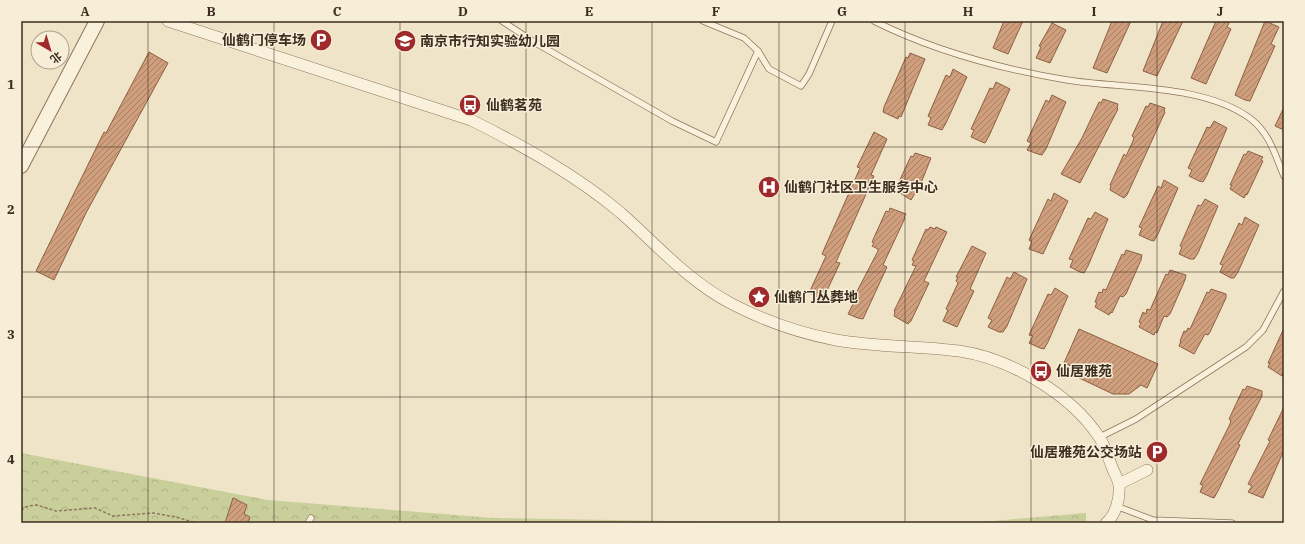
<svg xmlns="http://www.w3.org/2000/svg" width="1305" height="544" font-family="'IBM Plex Serif','Noto Sans SC',serif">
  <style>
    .park { fill: url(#park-crowns) }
    .building { fill: url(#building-hatch); stroke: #8d5f41 }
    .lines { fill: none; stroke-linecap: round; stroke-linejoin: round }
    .service-casing { stroke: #8d765c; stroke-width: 7 }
    .minor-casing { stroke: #8d765c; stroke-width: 12 }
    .tertiary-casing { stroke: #8d765c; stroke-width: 16 }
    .path { stroke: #8d765c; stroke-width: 1.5; stroke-dasharray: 3 2; stroke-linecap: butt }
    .service { stroke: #faf1dc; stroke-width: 5.5 }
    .minor { stroke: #faf1dc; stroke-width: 11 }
    .tertiary { stroke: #faf1dc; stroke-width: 14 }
    .grid { fill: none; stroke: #3d2e20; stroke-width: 1; stroke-opacity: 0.55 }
    .labels { text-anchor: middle; stroke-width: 3; stroke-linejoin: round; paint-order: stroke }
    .poi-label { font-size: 14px; font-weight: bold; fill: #3d2e20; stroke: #f7eed8; text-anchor: start }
    .neatline { fill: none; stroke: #3d2e20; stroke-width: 1.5 }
    .grid-label { font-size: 13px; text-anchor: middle; font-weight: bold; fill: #3d2e20 }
  </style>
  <defs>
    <pattern id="park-crowns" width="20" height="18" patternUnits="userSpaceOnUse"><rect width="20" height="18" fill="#c9cf9b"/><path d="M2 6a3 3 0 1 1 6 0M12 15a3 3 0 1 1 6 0" fill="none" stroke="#aeb285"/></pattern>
    <pattern id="building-hatch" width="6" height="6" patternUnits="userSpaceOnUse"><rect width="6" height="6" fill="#cf9f7d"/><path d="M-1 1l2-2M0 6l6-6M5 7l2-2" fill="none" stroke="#a98266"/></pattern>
  </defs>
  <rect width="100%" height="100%" fill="#f0e4c8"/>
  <g class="park">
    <polygon points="21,453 268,500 493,518 794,523 21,523"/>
    <polygon points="1086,513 1086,523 969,523"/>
  </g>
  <g class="building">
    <polygon points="1004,21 1023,21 1008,54 993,48"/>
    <polygon points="1112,21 1131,21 1107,73 1093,68"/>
    <polygon points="1163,21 1183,21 1157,76 1143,71"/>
    <polygon points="1216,21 1230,21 1227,27 1231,29 1206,84 1191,78"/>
    <polygon points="1265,21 1279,27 1271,44 1275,46 1250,101 1245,100 1235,95"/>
    <polygon points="1052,23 1066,30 1050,63 1036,58 1041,47 1039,46"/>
    <polygon points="149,52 168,63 86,213 54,280 36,271 104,132 106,133"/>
    <polygon points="910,53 925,59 901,117 899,116 898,119 883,112 884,107 906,57 908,58"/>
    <polygon points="953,69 967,77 946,123 942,130 939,129 928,125 931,118 928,116 946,75 950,77"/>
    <polygon points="996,82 1010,89 989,136 985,143 982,142 971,137 974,130 971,129 990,88 993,89"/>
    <polygon points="1052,95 1066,102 1046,149 1042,155 1038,154 1027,150 1031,143 1027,141 1046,100 1049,102"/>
    <polygon points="1103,99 1118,104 1117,108 1118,109 1080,183 1061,174 1082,138 1099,102 1101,103"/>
    <polygon points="1150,103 1165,108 1164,112 1165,112 1127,195 1124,198 1110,190 1111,186 1110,185 1124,154 1126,156 1133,141 1134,137 1132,136 1146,106 1148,107"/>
    <polygon points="1284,107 1284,130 1275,126"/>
    <polygon points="1214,121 1227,128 1207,175 1203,182 1199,181 1189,176 1192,170 1188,168 1207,127 1210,128"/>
    <polygon points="874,132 887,139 871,175 874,176 836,262 840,263 823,299 809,293 826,256 822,254 860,168 857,167 859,163"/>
    <polygon points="1248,151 1263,157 1261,160 1263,161 1247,195 1246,194 1244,198 1230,189 1232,185 1230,185 1244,154 1246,155"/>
    <polygon points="915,153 931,158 921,183 911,200 897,191 899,187 897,186 911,156 913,157"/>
    <polygon points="1164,180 1178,188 1158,234 1154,241 1150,240 1139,235 1142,228 1139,227 1158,186 1161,188"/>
    <polygon points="1054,193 1068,201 1043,254 1029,249 1032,242 1029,240 1048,199 1051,201"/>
    <polygon points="1205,199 1218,206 1198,253 1194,259 1190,259 1179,254 1182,247 1180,246 1198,205 1201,206"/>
    <polygon points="890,208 906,214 904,217 905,218 883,265 887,267 863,319 858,318 848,314 854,302 852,301 878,251 878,249 872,246 874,243 872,242 886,211 889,212"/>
    <polygon points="1095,212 1108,219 1088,266 1084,273 1080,272 1070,267 1073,260 1069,259 1088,218 1091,219"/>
    <polygon points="1245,217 1259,225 1238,272 1234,278 1231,278 1220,272 1223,265 1220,264 1239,223 1242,225"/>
    <polygon points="930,227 935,229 936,227 947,232 924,281 929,283 911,321 908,324 894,316 895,312 894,311 916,266 912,265 914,261 912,260 926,229 928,230"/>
    <polygon points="972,246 986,253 970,289 974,291 957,327 943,321 948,310 946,309 958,283 956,281 958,277 956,277"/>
    <polygon points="1126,250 1142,255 1141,260 1126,294 1123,297 1120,296 1112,313 1111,312 1109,315 1095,307 1097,303 1095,302 1099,292 1102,293 1103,289 1106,290 1122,254 1124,255"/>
    <polygon points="1170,270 1186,275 1185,280 1170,314 1167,317 1164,316 1157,333 1155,332 1154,335 1139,327 1141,323 1139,322 1143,312 1146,314 1147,309 1150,310 1166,274 1168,275"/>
    <polygon points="1014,272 1027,279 1007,326 1003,332 999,332 988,327 992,320 988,318 1007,277 1010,279"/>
    <polygon points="1055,288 1068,296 1048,342 1044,349 1040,348 1029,343 1033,336 1029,335 1048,294 1051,295"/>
    <polygon points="1211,289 1226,294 1226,298 1210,332 1208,335 1205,334 1194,354 1179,346 1181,341 1180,341 1184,331 1186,332 1188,328 1190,329 1207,292 1209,293"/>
    <polygon points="1284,328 1284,371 1282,376 1268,367 1270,363 1268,363"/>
    <polygon points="1079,329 1158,364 1147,388 1141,385 1129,394 1113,394 1077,377 1080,370 1064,363"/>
    <polygon points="1247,386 1262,391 1262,396 1238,444 1240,445 1218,491 1214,498 1211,497 1200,492 1203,485 1200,484 1230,424 1231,420 1229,419 1243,389 1245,390"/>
    <polygon points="1284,407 1284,450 1263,498 1248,492 1252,486 1248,484 1270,441 1268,440"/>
    <polygon points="233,498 247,505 244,514 250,517 248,523 225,523"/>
  </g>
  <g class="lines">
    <g class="service-casing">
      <g id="service">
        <polyline points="502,21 534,42 672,121 716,142 758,51"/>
        <polyline points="703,21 744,38 758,51 769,69 801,86 809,74 832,21"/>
        <path d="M874,21C934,51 1001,69 1067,80C1124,89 1204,84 1251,119C1270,134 1275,155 1284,176"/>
        <polyline points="1100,437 1136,419 1246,347 1263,330 1284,291"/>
        <polyline points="1116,506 1153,520 1232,523"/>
        <polyline points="308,523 311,518"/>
      </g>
    </g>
    <g class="minor-casing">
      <g id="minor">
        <path d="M168,21L471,120C523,146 576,175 621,213C657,245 688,281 732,304C765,321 799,333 836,340C876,347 918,346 959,351C1009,358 1071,394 1099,437C1105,445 1108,457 1112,467C1114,473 1119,480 1119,486C1120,498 1116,515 1106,523"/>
        <polyline points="1119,484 1147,470"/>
      </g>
    </g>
    <g class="tertiary-casing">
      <polyline id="tertiary" points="21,166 97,21"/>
    </g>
    <polyline class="path" points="21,510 28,506 37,505 56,511 95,508 113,516 153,513 176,517 196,523"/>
    <use href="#service" class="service"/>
    <use href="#minor" class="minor"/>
    <use href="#tertiary" class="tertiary"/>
  </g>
  <path class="grid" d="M148,21V523M274,21V523M400,21V523M526,21V523M652,21V523M779,21V523M905,21V523M1031,21V523M1157,21V523M21,147H1284M21,272H1284M21,397H1284"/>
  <defs>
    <g id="parking-disc" transform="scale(1.15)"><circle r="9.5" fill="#9e2a2b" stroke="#f7eed8"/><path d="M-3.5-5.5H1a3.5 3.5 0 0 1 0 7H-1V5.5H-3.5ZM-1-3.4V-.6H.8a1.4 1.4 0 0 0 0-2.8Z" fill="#fff"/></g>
    <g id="school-disc" transform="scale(1.15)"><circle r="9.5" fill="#9e2a2b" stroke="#f7eed8"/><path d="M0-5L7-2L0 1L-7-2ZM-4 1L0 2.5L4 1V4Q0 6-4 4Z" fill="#fff"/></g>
    <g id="bus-disc" transform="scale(1.15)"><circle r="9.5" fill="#9e2a2b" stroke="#f7eed8"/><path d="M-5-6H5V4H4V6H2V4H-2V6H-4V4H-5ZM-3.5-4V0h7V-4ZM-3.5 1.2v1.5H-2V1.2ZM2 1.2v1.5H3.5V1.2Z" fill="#fff"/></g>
    <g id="hospital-disc" transform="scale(1.15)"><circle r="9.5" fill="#9e2a2b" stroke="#f7eed8"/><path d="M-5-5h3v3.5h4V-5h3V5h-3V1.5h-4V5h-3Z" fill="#fff"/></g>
    <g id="sight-disc" transform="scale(1.15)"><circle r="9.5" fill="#9e2a2b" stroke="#f7eed8"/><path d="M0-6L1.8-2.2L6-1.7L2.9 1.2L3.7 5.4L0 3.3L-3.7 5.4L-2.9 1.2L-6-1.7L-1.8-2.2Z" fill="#fff"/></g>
  </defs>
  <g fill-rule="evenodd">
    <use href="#parking-disc" x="321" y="40"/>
    <use href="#school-disc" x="405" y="41"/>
    <use href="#bus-disc" x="470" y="105"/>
    <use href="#hospital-disc" x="769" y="187"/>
    <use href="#sight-disc" x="759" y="297"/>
    <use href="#bus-disc" x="1041" y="371"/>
    <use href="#parking-disc" x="1157" y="452"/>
  </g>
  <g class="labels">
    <g class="poi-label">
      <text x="306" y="45" text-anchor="end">仙鹤门停车场</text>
      <text x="420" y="46">南京市行知实验幼儿园</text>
      <text x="486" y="110">仙鹤茗苑</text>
      <text x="784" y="192">仙鹤门社区卫生服务中心</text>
      <text x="774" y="302">仙鹤门丛葬地</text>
      <text x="1056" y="376">仙居雅苑</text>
      <text x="1142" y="457" text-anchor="end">仙居雅苑公交场站</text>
    </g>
  </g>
  <rect width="1305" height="544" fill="none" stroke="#f7eed8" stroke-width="44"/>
  <g transform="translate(50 50) rotate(142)"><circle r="19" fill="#f7eed8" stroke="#ada18e"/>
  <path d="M0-3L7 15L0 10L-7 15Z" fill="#9e2a2b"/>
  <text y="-6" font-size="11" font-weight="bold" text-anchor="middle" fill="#3d2e20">北</text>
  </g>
  <rect x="22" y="22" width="1261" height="500" class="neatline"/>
  <g class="grid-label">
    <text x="85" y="16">A</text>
    <text x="211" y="16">B</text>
    <text x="337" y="16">C</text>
    <text x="463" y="16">D</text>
    <text x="589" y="16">E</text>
    <text x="716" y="16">F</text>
    <text x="842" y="16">G</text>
    <text x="968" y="16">H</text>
    <text x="1094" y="16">I</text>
    <text x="1220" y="16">J</text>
    <text x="11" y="89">1</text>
    <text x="11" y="214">2</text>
    <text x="11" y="339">3</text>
    <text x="11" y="464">4</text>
  </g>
</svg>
